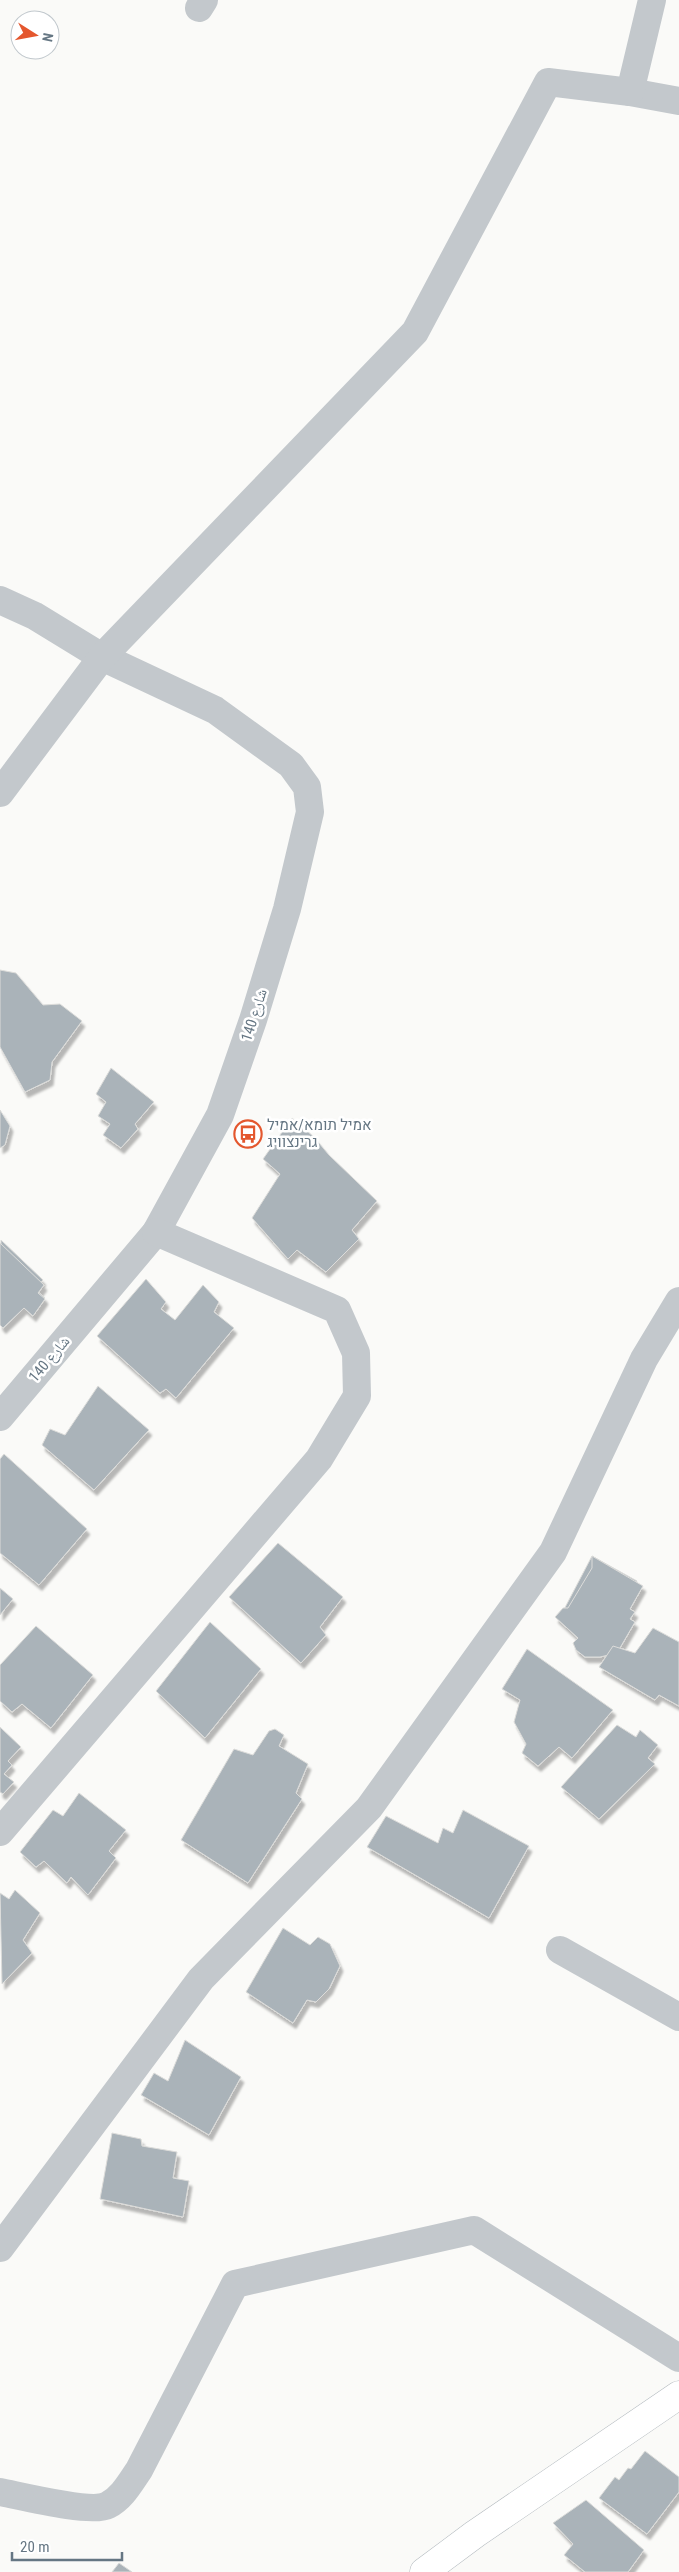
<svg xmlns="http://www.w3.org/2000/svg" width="679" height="2572" font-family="'Roboto Condensed','Noto Naskh Arabic',Heebo,sans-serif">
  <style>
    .building { fill: #aab3b9; stroke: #dcdcda; filter: url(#shadow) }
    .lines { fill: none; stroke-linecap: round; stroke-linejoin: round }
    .secondary-casing { stroke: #b3babf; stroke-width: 29 }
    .street { stroke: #c3c8cc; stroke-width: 28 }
    .secondary { stroke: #fff; stroke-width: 28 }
    .labels { text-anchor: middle; stroke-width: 5; stroke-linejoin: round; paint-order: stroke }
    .street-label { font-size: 15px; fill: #657683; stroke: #fff }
    .poi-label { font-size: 15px; fill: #657683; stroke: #fff; text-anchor: start }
  </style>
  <defs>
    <filter id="shadow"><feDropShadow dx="3" dy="5.5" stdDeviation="1" flood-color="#0004"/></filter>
  </defs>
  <rect width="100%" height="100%" fill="#fafaf8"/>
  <g class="building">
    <polygon points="0,970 16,973 43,1005 60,1004 82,1021 52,1062 50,1080 25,1092 0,1047"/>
    <polygon points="111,1068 154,1102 135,1124 138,1129 121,1148 103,1135 110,1124 98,1116 106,1102 96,1094"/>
    <polygon points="0,1110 10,1126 5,1145 0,1148"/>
    <polygon points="292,1118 314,1137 329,1155 377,1201 352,1230 359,1239 326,1272 297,1250 288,1259 252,1218 280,1174 263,1159"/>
    <polygon points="1,1240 43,1280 35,1289 45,1298 34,1310 24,1305 4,1327 0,1323"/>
    <polygon points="0,1243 44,1285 38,1293 45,1299 33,1316 24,1308 3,1328 0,1325"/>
    <polygon points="146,1279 166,1302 161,1309 175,1320 203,1285 219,1302 214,1312 234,1328 176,1398 166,1389 160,1393 97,1336"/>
    <polygon points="98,1386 149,1430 94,1490 42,1445 50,1429 65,1435"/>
    <polygon points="4,1454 87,1529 39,1585 0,1553 0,1459"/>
    <polygon points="278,1543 343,1597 320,1627 326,1635 301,1663 229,1597"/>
    <polygon points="592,1556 637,1581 626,1604 629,1607 626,1614 631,1618 612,1648 560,1617"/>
    <polygon points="592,1556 643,1586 630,1609 635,1612 630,1619 635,1622 617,1653 600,1657 585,1657 576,1650 573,1643 578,1638 555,1617 563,1608 568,1608 592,1568"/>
    <polygon points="0,1588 13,1599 0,1615"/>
    <polygon points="210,1622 261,1669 205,1738 156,1691"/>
    <polygon points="36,1626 93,1675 51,1728 22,1704 12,1712 0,1701 0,1665"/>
    <polygon points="653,1628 679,1642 679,1706 659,1695 655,1700 599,1667 613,1646 635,1653"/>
    <polygon points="527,1649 613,1710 572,1758 559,1747 538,1766 522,1753 526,1744 514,1722 520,1700 502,1689"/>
    <polygon points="617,1725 636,1737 640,1730 658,1745 648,1758 655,1764 599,1819 561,1787"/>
    <polygon points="0,1727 21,1747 8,1761 12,1765 4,1774 14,1782 3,1794 0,1792"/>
    <polygon points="275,1729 284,1735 279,1746 308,1764 296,1793 302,1799 248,1883 181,1840 234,1749 253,1755 269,1731"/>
    <polygon points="79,1793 126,1830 109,1851 116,1858 88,1895 71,1877 67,1883 44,1861 36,1867 20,1852 53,1810 63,1816"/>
    <polygon points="463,1810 529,1846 489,1918 367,1847 386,1816 438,1843 443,1828 453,1833"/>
    <polygon points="15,1890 40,1913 23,1940 32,1953 2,1984 0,1893 9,1899"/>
    <polygon points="283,1928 310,1945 318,1937 330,1944 340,1966 329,1989 316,2002 307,2000 293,2023 246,1992"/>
    <polygon points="185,2040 241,2077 209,2135 141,2095 154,2073 168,2081"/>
    <polygon points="112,2133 141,2139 142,2146 177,2152 173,2178 189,2181 183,2217 100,2199"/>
    <polygon points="645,2451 679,2477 679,2492 647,2534 599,2498 615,2477 619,2480 628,2468 631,2469"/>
    <polygon points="586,2500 644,2550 628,2572 585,2572 564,2555 573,2544 553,2523"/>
    <polygon points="119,2563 132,2572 112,2572"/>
  </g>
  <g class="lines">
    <g class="secondary-casing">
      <polyline id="secondary" points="424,2572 475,2534 679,2395"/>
    </g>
    <g class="street">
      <polyline points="199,8 204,0"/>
      <polyline points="630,92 679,101"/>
      <polyline points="0,600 35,616 102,657 215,710 291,765 307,787 310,812 287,909 253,1020 220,1115 156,1232 0,1417"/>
      <polyline points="0,793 102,657 415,332 548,82 630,92 652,0"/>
      <polyline points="0,1832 319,1459 357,1396 356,1353 337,1310 156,1232"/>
      <polyline points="560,1950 679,2017"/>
      <polyline points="0,2248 201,1979 369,1808 553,1552 644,1359 679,1301"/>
      <path d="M0,2492C21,2496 92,2514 108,2505C122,2498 130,2483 139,2470L235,2284L474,2230L679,2358"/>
    </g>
    <use href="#secondary" class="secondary"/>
  </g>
  <defs>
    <g id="bus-ring" transform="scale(1.4375)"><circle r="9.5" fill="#fff" stroke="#e4572e" stroke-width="1.5"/><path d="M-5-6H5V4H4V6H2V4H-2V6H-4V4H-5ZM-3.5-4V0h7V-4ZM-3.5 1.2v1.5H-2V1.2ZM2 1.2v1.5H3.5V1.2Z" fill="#e4572e"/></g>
  </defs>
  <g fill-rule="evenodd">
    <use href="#bus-ring" x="248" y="1134"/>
  </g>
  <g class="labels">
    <g class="street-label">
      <text transform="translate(254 1015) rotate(-72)" y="5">شارع 140</text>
      <text transform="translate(49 1359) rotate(-50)" y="5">شارع 140</text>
    </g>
    <g class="poi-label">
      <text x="267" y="1130">אמיל תומא/אמיל<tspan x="267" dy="17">גרינצוויג</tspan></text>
    </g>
  </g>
  <g transform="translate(35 35) rotate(101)"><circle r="24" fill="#ffffff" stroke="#c1c8cd"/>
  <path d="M0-4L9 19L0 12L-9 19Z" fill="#e4572e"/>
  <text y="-8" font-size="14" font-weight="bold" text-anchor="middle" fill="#657683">N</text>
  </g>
  <path d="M12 2552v8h110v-8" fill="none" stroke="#657683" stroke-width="2.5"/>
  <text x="20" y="2552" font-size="15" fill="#657683" stroke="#ffffff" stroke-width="4" paint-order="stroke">20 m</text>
</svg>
